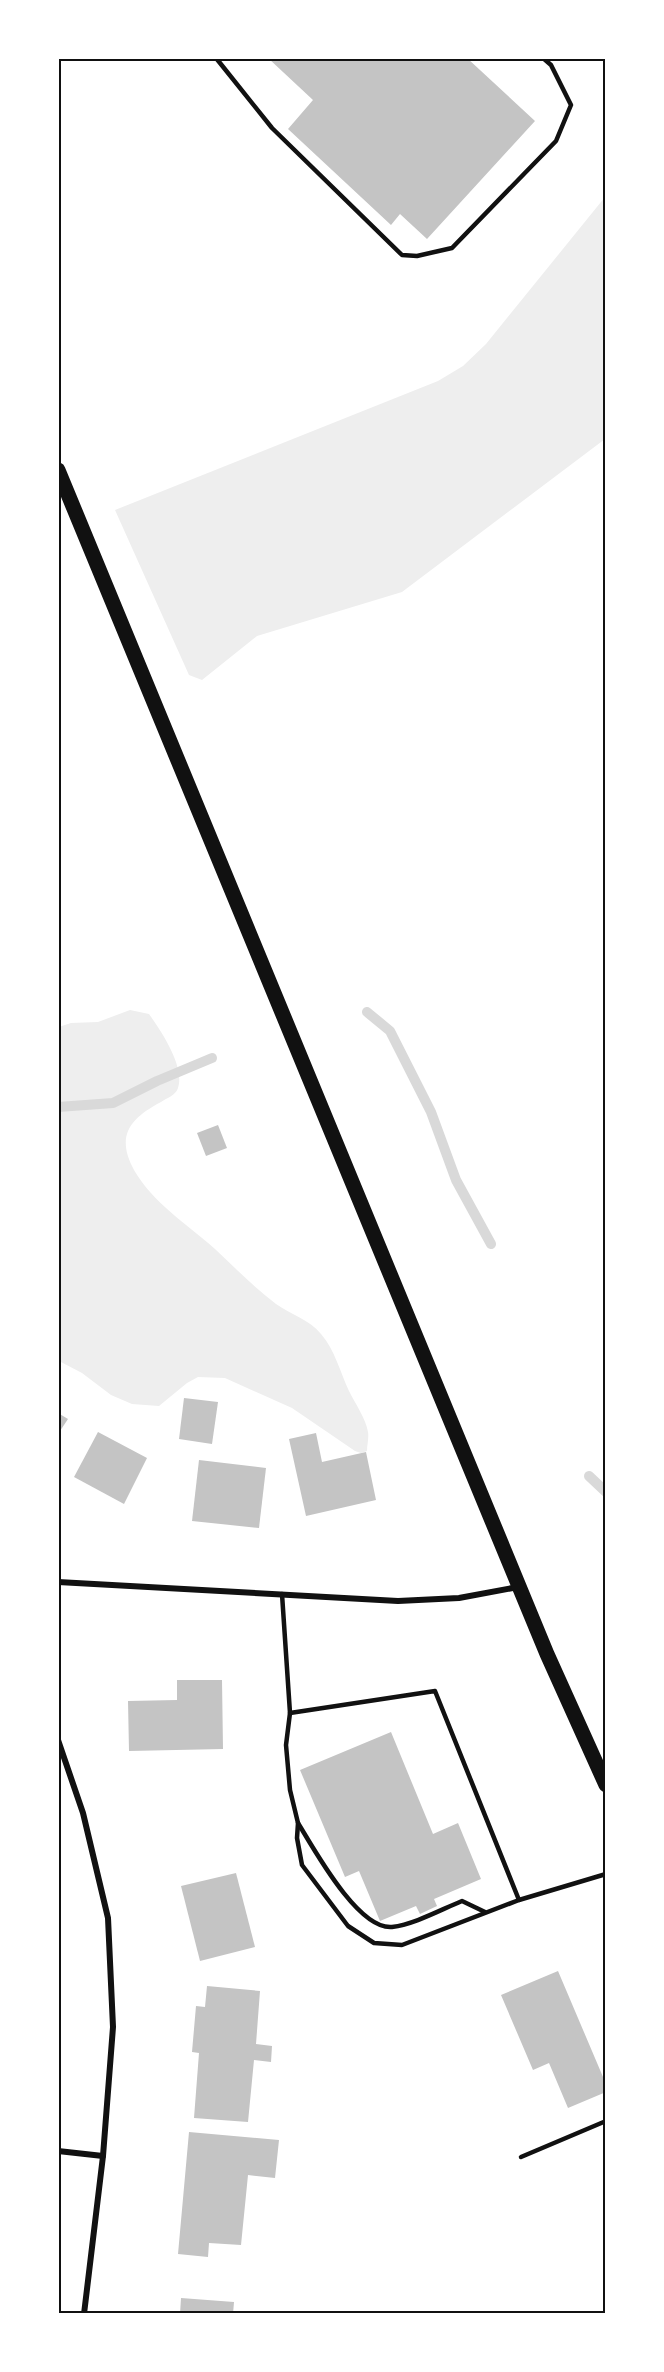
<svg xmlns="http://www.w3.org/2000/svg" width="664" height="2372" font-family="'Source Sans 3',sans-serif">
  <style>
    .green { fill: #eee }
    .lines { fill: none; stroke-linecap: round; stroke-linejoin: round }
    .stream { stroke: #d9d9d9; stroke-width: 10 }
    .building { fill: #c4c4c4 }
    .service { stroke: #111; stroke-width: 4.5 }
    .minor { stroke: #111; stroke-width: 6 }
    .primary { stroke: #111; stroke-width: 15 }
    .neatline { fill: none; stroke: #111; stroke-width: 2 }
  </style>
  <rect width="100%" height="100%" fill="#fff"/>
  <g class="green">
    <polygon points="605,197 605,439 402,592 257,636 202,680 189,675 115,510 438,381 463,366 486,344"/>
    <path d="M130,1010L149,1014C161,1031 185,1066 178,1088C176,1095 167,1098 161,1102C131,1118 115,1135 134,1170C153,1203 187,1224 215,1249C235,1268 254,1287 276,1304C290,1314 310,1320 321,1334C335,1350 340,1372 349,1391C355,1403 366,1419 368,1432C369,1438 367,1445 367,1451L361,1453L355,1451L292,1408L225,1378L198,1377L187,1383L159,1406L132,1404L111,1395L82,1373L59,1361V1027L71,1023L98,1022Z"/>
  </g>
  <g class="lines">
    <g class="stream">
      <polyline points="367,1012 390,1031 431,1112 456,1180 491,1244"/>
      <polyline points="58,1107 113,1103 157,1081 212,1058"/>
      <polyline points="589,1476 606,1492"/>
    </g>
  </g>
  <g class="building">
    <polygon points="268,58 467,58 535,121 427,239 400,214 391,225 288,129 313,100"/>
    <polygon points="218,1125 227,1148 206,1156 197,1133"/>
    <polygon points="184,1398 218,1402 212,1444 179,1439"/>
    <polygon points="58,1413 68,1419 58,1434"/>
    <polygon points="98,1432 147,1458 124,1504 74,1477"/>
    <polygon points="316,1433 322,1462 366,1452 376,1500 306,1516 289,1439"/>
    <polygon points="199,1460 266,1468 259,1528 192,1521"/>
    <polygon points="177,1680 222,1680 223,1749 129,1751 128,1701 177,1700"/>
    <polygon points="391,1732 433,1834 458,1823 481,1879 434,1899 437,1906 420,1914 416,1906 380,1921 359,1871 345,1877 300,1770"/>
    <polygon points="236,1873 255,1947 200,1961 181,1886"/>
    <polygon points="558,1971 606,2084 606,2092 568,2108 549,2063 533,2070 501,1995"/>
    <polygon points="207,1986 260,1991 256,2044 272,2046 271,2062 254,2060 248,2122 194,2118 199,2053 192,2052 196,2006 205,2007"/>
    <polygon points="189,2132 279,2140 275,2178 248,2175 241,2245 209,2243 208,2257 178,2254"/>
    <polygon points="181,2298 234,2302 233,2314 180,2314"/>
  </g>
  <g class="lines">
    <g class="service">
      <polyline points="216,58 272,128 402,255 417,256 452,248 556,141 571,105 551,65 543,58"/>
      <polyline points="282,1594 290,1713 286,1745 290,1790 298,1823 297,1838 302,1865 348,1926 374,1943 402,1945 519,1900 606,1874"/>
      <polyline points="290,1713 435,1691 519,1900"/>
      <path d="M298,1823C314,1849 358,1930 392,1927C415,1924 440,1910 462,1901L485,1912"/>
      <polyline points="521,2157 606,2121"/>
    </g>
    <g class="minor">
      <polyline points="58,1582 398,1601 459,1598 518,1587"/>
      <polyline points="58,1740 83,1813 108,1918 113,2027 103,2156 84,2314"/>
      <polyline points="58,2151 103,2156"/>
    </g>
    <polyline class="primary" points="58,470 547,1654 606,1785"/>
  </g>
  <rect width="664" height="2372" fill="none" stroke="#ffffff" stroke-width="120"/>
  <rect x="60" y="60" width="544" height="2252" class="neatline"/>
</svg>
